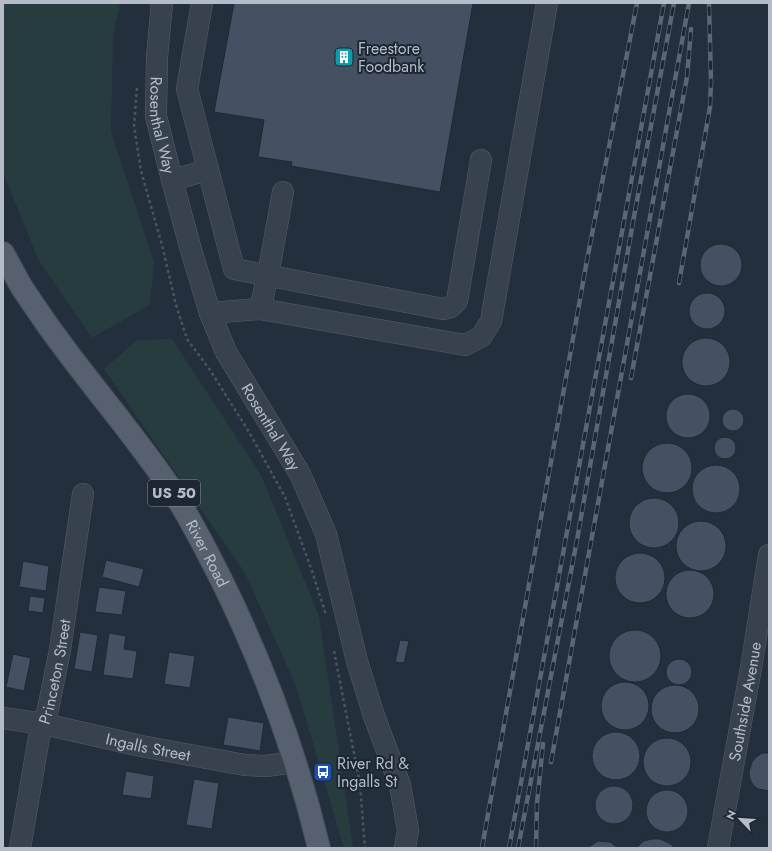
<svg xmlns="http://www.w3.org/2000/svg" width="772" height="851" font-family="Jost,sans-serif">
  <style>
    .green { fill: #263c3f }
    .building { fill: #455162; stroke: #1f2835 }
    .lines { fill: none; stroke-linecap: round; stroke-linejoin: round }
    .minor-casing { stroke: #565f6c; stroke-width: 22 }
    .major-casing { stroke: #414a57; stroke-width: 24 }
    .path { stroke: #44595c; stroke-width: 2.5; stroke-dasharray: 3 3; stroke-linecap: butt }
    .minor { stroke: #38414e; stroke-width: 21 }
    .major { stroke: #56606e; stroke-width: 22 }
    .rail-casing { stroke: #5a6575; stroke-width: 4.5 }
    .rail { stroke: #1d2633; stroke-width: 3; stroke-dasharray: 9; stroke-linecap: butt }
    .labels { text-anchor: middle; stroke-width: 4; stroke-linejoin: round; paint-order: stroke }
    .shield { fill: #1d2633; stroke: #878f9c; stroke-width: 1 }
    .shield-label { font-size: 15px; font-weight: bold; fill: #b4bcc9 }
    .poi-label { font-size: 16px; fill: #b4bcc9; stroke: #1d2633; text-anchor: start }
    .street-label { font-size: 16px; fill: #b4bcc9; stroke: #1d2633 }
  </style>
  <rect width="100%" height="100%" fill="#242f3e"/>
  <g class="green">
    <polygon points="3,3 120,3 113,36 111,132 154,262 150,305 92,338 38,259 3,172"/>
    <polygon points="172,339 261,475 319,616 353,848 344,848 296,686 245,573 104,369 137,340"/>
  </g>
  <g class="building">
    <polygon points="234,3 473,3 440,192 291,166 292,162 258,157 264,120 214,112"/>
    <circle cx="721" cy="265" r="21"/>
    <circle cx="707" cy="311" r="18"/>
    <circle cx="706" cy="362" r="24"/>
    <circle cx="688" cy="416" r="22"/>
    <circle cx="733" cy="420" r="11"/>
    <circle cx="725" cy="448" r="11"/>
    <circle cx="667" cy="468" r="25"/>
    <circle cx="716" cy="489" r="24"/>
    <circle cx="654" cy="523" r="25"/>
    <circle cx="701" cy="546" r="25"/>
    <circle cx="640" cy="578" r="25"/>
    <polygon points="106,560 144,569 139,587 102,577"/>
    <polygon points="23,561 49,566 46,591 19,587"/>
    <circle cx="690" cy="594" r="24"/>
    <polygon points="99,587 126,591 122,615 95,612"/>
    <polygon points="30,596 45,598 43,613 28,611"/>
    <circle cx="635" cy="656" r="26"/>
    <polygon points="80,632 98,635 92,672 74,669"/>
    <polygon points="109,633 126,636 124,649 137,651 133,679 103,675"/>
    <polygon points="400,640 409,641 404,663 395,662"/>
    <polygon points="169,652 195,656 190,688 164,684"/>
    <polygon points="13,654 31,658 24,691 6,687"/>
    <circle cx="679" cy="672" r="13"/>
    <circle cx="625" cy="706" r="24"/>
    <circle cx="675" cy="709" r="24"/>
    <polygon points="228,717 264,723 260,751 223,745"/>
    <circle cx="616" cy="756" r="24"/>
    <circle cx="667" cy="762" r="24"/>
    <polygon points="762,753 769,753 769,791 758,789 753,785 750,779 749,772 752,762 756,757"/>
    <polygon points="126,771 154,776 151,799 122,795"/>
    <polygon points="194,779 219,783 212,829 186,825"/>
    <circle cx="614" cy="805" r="19"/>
    <circle cx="667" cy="811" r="21"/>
    <polygon points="652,839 660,839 671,844 674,848 636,848 644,841"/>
    <polygon points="598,841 610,842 618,848 587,848"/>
  </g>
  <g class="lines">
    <g class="minor-casing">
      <g id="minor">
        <path id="s1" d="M162,3L157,57L156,116L172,180L191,250L210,313L226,352L300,474L326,534L357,661L374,716L400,785L408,830L405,848"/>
        <polyline points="202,3 187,89 234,269 443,309 451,307 457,301 481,160"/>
        <polyline points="172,180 208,170"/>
        <polyline points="260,309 268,275 283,192"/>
        <polyline points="210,313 260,309 465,345 481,337 491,321 547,3"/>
        <path id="s2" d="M3,718L44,724L141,746L245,765L266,766L294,762"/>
        <path id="s3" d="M20,848L39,737L48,709L60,650L83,494"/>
        <path id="s4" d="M718,848L751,668L769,555"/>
      </g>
    </g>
    <g class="major-casing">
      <g id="major">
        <path id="s5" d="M3,253C9,264 15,275 21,286C28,297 36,308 44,320C85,379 133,432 173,492C191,519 206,550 221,579C263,664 297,756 319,848"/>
      </g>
    </g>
    <g class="path">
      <polyline points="137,88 134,126 141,171 162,245 176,305 187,339 210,370 249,432 285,497 312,571 326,615"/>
      <polyline points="334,651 360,784 365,848"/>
    </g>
    <use href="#minor" class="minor"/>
    <use href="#major" class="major"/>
    <g class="rail-casing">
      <g id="rail">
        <polyline points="679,283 710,107 711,82 709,3"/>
        <polyline points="631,378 687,77 691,29"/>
        <polyline points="551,762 689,3"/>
        <polyline points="482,848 587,260 637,3"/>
        <polyline points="509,848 664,3"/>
        <polyline points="518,848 577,540 633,222 674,3"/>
        <polyline points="536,848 537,803 543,744"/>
      </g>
    </g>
    <use href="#rail" class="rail"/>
  </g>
  <defs>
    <g id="building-square" transform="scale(1)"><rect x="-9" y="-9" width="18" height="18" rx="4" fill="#0f9aa8" stroke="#1d2633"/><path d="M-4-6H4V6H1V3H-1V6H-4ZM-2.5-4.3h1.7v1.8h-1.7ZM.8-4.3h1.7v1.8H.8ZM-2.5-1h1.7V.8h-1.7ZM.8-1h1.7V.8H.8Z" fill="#fff"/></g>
    <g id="bus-square" transform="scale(1)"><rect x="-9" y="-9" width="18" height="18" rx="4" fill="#1a4fb4" stroke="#1d2633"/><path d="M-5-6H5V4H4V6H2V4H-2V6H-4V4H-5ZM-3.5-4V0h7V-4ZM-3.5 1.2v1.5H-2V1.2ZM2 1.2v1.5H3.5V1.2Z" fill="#fff"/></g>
  </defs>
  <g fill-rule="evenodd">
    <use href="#building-square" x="344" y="57"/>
    <use href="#bus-square" x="323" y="772"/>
  </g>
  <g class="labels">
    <rect class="shield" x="148" y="480" width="52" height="26" rx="3"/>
    <g class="shield-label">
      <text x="174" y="498">US 50</text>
    </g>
    <g class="poi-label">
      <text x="358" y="54">Freestore<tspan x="358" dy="18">Foodbank</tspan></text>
      <text x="337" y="769">River Rd &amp;<tspan x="337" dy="18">Ingalls St</tspan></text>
    </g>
    <g class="street-label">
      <text dy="6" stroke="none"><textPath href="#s1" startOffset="123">Rosenthal Way</textPath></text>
      <text dy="6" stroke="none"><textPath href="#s1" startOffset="447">Rosenthal Way</textPath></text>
      <text dy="6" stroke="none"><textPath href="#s5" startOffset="364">River Road</textPath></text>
      <text dy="6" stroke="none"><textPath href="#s3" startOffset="180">Princeton Street</textPath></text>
      <text dy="6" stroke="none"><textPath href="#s4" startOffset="149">Southside Avenue</textPath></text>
      <text dy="6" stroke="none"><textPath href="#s2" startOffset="148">Ingalls Street</textPath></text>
    </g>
  </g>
  <rect width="772" height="851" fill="none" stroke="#b4bcc9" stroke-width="8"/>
  <g transform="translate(740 819) rotate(295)" stroke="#1d2633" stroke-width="3" paint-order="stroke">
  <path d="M0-3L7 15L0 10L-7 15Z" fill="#b4bcc9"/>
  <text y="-6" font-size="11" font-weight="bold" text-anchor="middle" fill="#b4bcc9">N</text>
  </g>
</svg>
